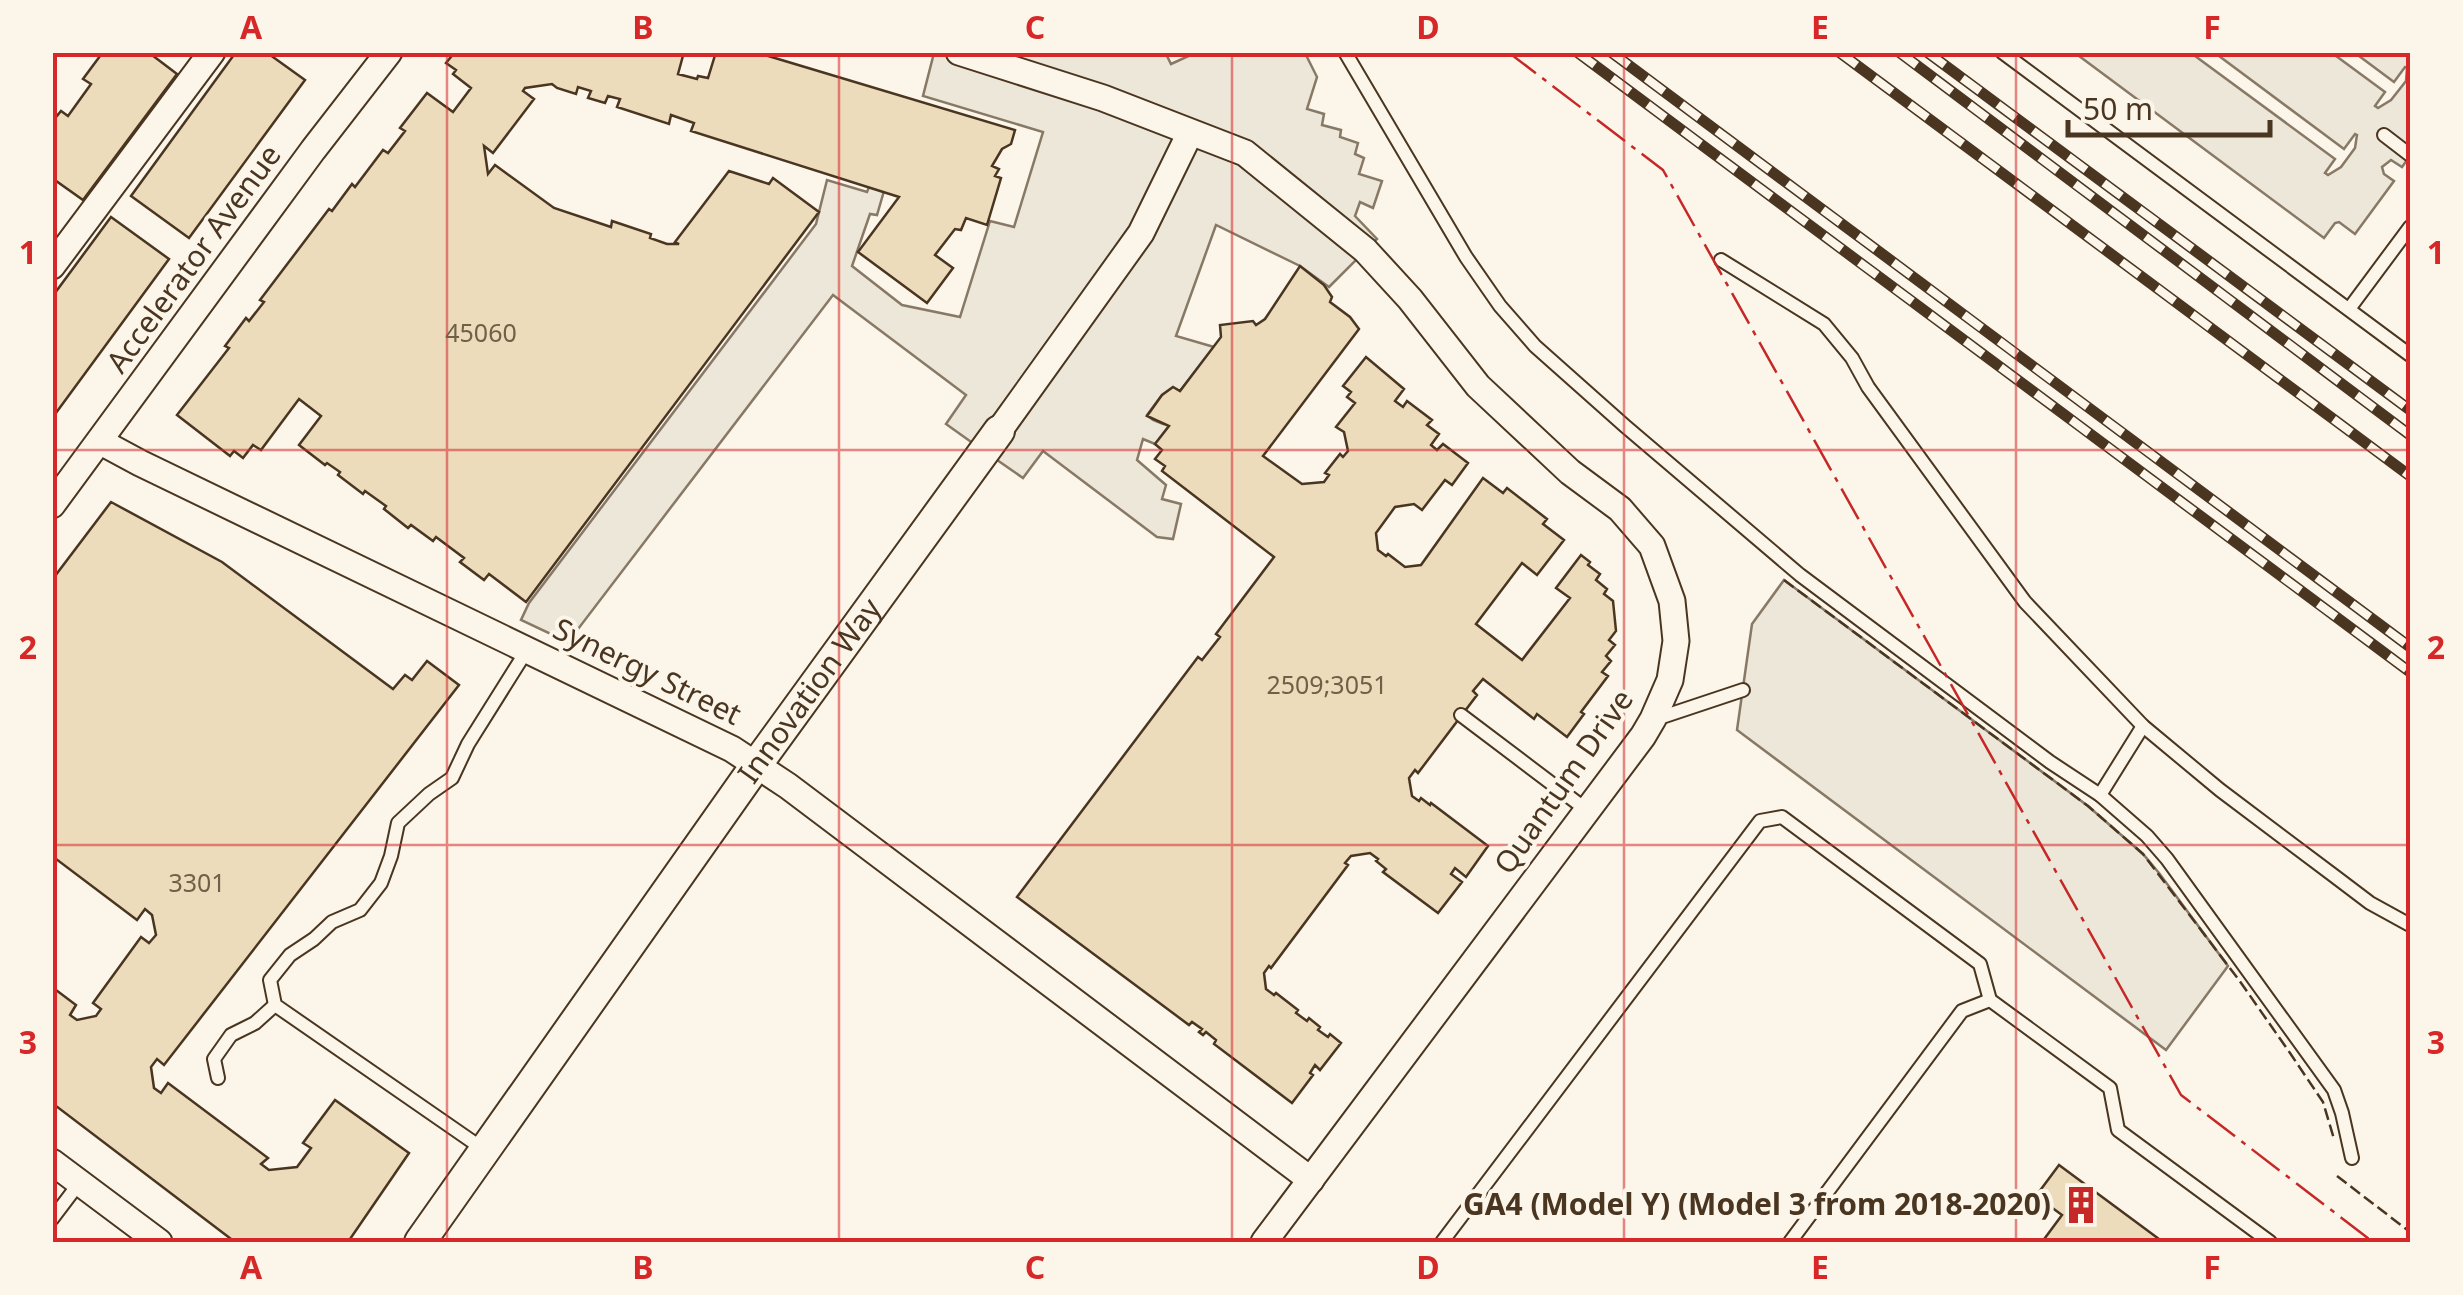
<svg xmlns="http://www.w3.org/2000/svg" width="2463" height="1295" font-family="'Noto Sans',sans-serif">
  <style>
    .parking { fill: #ede7d9; stroke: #887966; stroke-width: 2.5 }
    .building { fill: #ecdcbc; stroke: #4a3520; stroke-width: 2.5 }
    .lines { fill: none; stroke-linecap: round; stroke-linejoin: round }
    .service-casing { stroke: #4a3520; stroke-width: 16 }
    .minor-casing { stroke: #4a3520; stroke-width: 29 }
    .tertiary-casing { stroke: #4a3520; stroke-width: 34 }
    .service { stroke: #fbf6e9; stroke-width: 12 }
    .minor { stroke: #fbf6e9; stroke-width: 25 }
    .tertiary { stroke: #fbf6e9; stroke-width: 30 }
    .rail-casing { stroke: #4a3520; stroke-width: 11 }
    .rail { stroke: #fbf6e9; stroke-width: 8; stroke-dasharray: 22; stroke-linecap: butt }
    .fence { stroke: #4a3520; stroke-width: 2.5; stroke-dasharray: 12 5; stroke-linecap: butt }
    .power { stroke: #c62828; stroke-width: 2.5; stroke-dasharray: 35 8 5 8; stroke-linecap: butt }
    .grid { fill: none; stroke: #d62828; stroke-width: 2.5; stroke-opacity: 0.55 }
    .labels { text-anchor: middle; stroke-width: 8; stroke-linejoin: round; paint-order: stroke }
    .number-label { font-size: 25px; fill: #725f47 }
    .street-label { font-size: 30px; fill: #4a3520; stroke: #fbf6e9 }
    .poi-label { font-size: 30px; font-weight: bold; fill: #4a3520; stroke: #fbf6e9; text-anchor: end }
    .neatline { fill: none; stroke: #d62828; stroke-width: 4 }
    .grid-label { font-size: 32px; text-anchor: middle; font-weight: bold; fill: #d62828 }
  </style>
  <rect width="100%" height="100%" fill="#fbf6e9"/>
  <g class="parking">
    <polygon points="1165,52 1171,64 1195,53 1305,53 1317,77 1307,109 1324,114 1322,125 1341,130 1340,137 1358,143 1355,154 1364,158 1359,174 1382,181 1373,208 1360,202 1355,216 1377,239 1329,287 1300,266 1216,225 1176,336 1214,347 1180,391 1162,395 1147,415 1153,420 1163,424 1164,422 1169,426 1155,444 1143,439 1137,460 1166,485 1162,499 1181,504 1173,539 1157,537 1043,451 1023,478 974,444 946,424 966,395 833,295 578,629 572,644 521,620 529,603 816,224 827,180 867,192 869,187 884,191 877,215 870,214 852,266 902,305 960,317 990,221 1014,227 1043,132 923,96 934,53"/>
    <polygon points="2075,53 2191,53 2335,159 2325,173 2328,175 2341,167 2355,148 2357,135 2355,134 2344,149 2215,53 2332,53 2385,92 2375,106 2378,108 2391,100 2406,81 2407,68 2405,67 2394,82 2355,53 2410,53 2410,156 2402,167 2391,160 2382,167 2384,174 2394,181 2355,234 2339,222 2335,223 2324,238"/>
    <polygon points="1784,580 2088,806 2143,854 2159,873 2228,966 2166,1050 1737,730 1752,624"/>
  </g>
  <g class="building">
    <polygon points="103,52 148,52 177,74 83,200 52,178 52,122 61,111 68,116 91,84 83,79"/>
    <polygon points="236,52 266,52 305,80 189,238 131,196"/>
    <polygon points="455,52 684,52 678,74 697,79 698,76 708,78 716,52 755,52 1015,130 1011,144 1002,149 992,166 999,169 995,176 1001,178 987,225 966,218 961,230 955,229 935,255 953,268 927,303 858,252 899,197 691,131 694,123 671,115 669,124 617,107 620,99 608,96 605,103 588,98 591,91 578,87 576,94 557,88 552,84 525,88 523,91 534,99 493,153 484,146 488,174 495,165 554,208 611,227 612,221 651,234 650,238 667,244 679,244 675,242 729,171 769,184 773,178 819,212 526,602 489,574 484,580 460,562 464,558 436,537 433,541 411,525 408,528 384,509 386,506 365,491 363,494 338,475 340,472 327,463 325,465 299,445 321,416 299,399 261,450 253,445 243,458 234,451 230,456 177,415 229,348 225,346 246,318 249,321 264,302 260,300 329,209 332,211 352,184 355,187 383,150 388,153 405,131 400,128 427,93 453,112 471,88 453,74 456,70 446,63"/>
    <polygon points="111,217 169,259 53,417 52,297"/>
    <polygon points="1300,266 1324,285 1332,297 1330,302 1350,317 1359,329 1263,456 1302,484 1324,482 1329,475 1325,473 1340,454 1343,457 1348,451 1344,432 1336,427 1355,403 1347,397 1351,392 1343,386 1366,357 1404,389 1395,401 1403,407 1407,401 1432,420 1427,425 1439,434 1431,445 1437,450 1443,444 1468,463 1452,485 1445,480 1422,510 1414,504 1395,507 1376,533 1378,550 1386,556 1388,554 1405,567 1421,565 1483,478 1503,493 1507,488 1547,519 1543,524 1564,540 1537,575 1522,563 1476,624 1522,660 1570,598 1556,588 1581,555 1590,562 1588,565 1600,574 1596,580 1607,589 1604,594 1613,601 1616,631 1609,640 1615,645 1606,656 1611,661 1602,672 1608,676 1581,712 1584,714 1567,737 1537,714 1534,719 1483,679 1473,691 1477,695 1418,773 1415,770 1409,778 1412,796 1419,801 1421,798 1430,805 1431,803 1488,846 1466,877 1455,868 1451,874 1462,882 1438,913 1383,872 1386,869 1376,861 1378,859 1370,853 1351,856 1345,863 1348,865 1271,968 1269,966 1264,973 1266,989 1274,995 1276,993 1298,1010 1296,1013 1307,1021 1309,1018 1320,1027 1318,1030 1328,1037 1330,1034 1341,1043 1320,1070 1315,1065 1310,1073 1313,1075 1292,1103 1214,1044 1216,1040 1206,1032 1203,1035 1199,1032 1202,1029 1192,1022 1189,1025 1017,897 1198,657 1202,660 1220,637 1216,634 1274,557 1162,471 1165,466 1155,459 1162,450 1155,444 1169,426 1147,416 1162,395 1173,387 1180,391 1221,337 1220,325 1253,321 1256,325 1265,319"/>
    <polygon points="111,502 222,562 393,689 405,675 412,680 427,661 459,685 164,1065 157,1059 151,1067 154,1088 161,1093 168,1083 268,1158 261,1164 269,1170 297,1167 311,1148 303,1143 335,1100 409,1153 348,1242 235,1242 52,1103 52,987 76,1005 70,1015 77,1020 96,1016 101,1009 93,1003 141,937 149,943 156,935 152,915 145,909 137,920 52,856 52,580"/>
    <polygon points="2059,1165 2163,1242 2042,1242 2062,1215 2036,1196"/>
  </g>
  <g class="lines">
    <g class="service-casing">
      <g id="service">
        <polyline points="1345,52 1466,257 1500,306 1535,346 1625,426 1800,575 2050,762 2100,795 2147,836 2167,859 2334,1090 2342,1113 2352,1158"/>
        <polyline points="2002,52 2410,355"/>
        <polyline points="2384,135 2410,155"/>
        <polyline points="1721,260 1824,324 1852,358 1868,387 2025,602 2143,726 2220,790 2333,875 2370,903 2410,925"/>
        <polyline points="2349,309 2410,227"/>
        <polyline points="1461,715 1588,811"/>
        <polyline points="1656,719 1743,690"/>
        <polyline points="2100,795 2143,726"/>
        <polyline points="218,1078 214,1059 231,1035 255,1023 275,1005"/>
        <polyline points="483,1149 275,1005 270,980 290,955 314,939 332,922 360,910 381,883 391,856 398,823 429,794 452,778 468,744 527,650"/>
        <polyline points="52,1219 80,1182"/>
        <polyline points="1442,1242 1760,821 1782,817 1980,964 1990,1000 2110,1088 2118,1130 2270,1242"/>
        <polyline points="1790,1242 1962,1011 1990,1000"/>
      </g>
    </g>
    <g class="minor-casing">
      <g id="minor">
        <polyline points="959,52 1103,98 1245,153 1365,250 1410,299 1478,386 1570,472 1620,509 1652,546 1672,601 1676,641 1670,680 1653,719 1643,736 1264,1242"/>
        <polyline points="52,266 212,52"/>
        <polyline points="999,431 1141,233 1190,133"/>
        <polyline points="101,442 140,463 732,749 788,786 1311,1180"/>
        <polyline points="52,505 313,150 389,52"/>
        <polyline points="52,1162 159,1242"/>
      </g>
    </g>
    <g class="tertiary-casing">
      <g id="tertiary">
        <path id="s1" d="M420,1242L757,764L999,431"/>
      </g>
    </g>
    <use href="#service" class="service"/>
    <use href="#minor" class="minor"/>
    <use href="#tertiary" class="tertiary"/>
    <g class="rail-casing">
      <g id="rail">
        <polyline points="1577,52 2410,672"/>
        <polyline points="1611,52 2410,647"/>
        <polyline points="1839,52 2410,476"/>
        <polyline points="1899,52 2410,435"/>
        <polyline points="1927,52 2410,410"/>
      </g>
    </g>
    <use href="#rail" class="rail"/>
    <g class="fence">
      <polyline points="1784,580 2088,806 2143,854 2239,980 2290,1053 2323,1102 2334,1139"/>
      <polyline points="2337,1176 2410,1232"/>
    </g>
    <polyline class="power" points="1508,52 1663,170 2181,1095 2373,1242"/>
  </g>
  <path class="grid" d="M447,52V1242M839,52V1242M1232,52V1242M1624,52V1242M2016,52V1242M52,450H2410M52,845H2410"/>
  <defs>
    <g id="building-bare" transform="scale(3)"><path d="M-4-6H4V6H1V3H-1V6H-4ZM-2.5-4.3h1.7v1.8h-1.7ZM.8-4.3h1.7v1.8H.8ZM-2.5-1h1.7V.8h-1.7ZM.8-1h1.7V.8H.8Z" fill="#c62828" stroke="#fbf6e9" stroke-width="2.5" paint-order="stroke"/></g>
  </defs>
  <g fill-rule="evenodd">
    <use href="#building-bare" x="2081" y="1205"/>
  </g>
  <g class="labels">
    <g class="number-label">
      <text x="481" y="342">45060</text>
      <text x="1327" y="694">2509;3051</text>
      <text x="197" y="892">3301</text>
    </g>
    <g class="street-label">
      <text transform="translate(194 259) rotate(-54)" y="10">Accelerator Avenue</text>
      <text transform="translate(647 672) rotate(26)" y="10">Synergy Street</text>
      <text dy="10" stroke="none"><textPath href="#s1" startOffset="675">Innovation Way</textPath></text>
      <text transform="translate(1564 782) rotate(-55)" y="10">Quantum Drive</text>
    </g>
    <g class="poi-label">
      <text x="2051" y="1215">GA4 (Model Y) (Model 3 from 2018-2020)</text>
    </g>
  </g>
  <rect width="2463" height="1295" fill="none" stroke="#fbf6e9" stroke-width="110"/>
  <path d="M2068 120v15h202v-15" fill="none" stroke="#4a3520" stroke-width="5"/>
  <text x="2083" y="120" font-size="30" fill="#4a3520" stroke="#fbf6e9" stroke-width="8" paint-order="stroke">50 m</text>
  <rect x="55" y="55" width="2353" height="1185" class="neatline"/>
  <g class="grid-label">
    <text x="251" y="39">A</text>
    <text x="643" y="39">B</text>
    <text x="1035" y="39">C</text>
    <text x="1428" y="39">D</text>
    <text x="1820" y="39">E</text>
    <text x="2212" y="39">F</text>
    <text x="28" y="264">1</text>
    <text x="2436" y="264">1</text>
    <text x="28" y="659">2</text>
    <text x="2436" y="659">2</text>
    <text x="28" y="1054">3</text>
    <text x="2436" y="1054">3</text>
    <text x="251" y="1279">A</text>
    <text x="643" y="1279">B</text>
    <text x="1035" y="1279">C</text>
    <text x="1428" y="1279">D</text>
    <text x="1820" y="1279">E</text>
    <text x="2212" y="1279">F</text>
  </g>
</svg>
